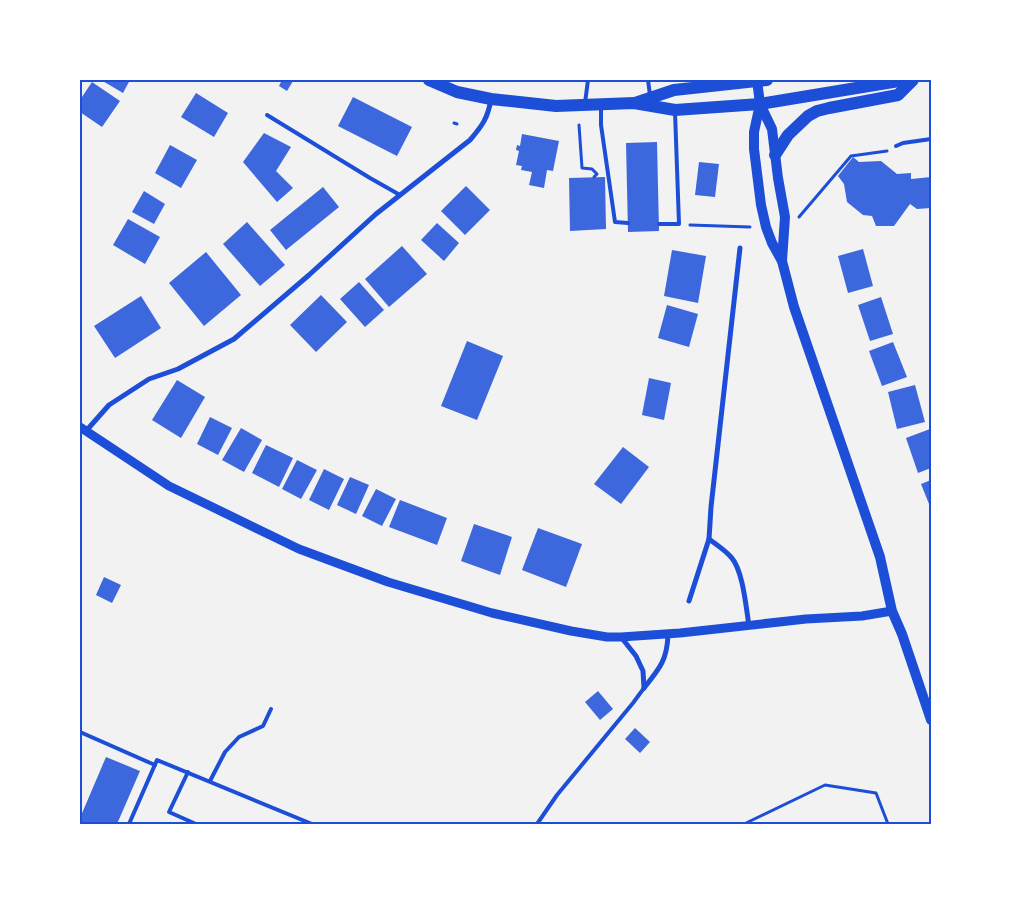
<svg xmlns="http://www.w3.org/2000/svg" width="1011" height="904" font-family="'Titillium Web',sans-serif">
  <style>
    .building { fill: #3d67dc }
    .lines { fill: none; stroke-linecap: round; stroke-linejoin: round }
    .path { stroke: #1d4ed8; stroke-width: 3 }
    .service { stroke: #1d4ed8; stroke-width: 4 }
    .minor { stroke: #1d4ed8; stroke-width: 5 }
    .tertiary { stroke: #1d4ed8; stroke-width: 9 }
    .secondary { stroke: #1d4ed8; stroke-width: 10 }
    .primary { stroke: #1d4ed8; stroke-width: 12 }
    .neatline { fill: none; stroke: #1d4ed8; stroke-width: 2 }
  </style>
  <rect width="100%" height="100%" fill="#f2f2f2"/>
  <g class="building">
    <polygon points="101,80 130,80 123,93"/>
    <polygon points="282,80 293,81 287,91 279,86"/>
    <polygon points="92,82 120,101 102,127 80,112 80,100"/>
    <polygon points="196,93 228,113 214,137 181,117"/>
    <polygon points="353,97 412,127 397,156 338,126"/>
    <polygon points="264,133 291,147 276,171 293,188 277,202 243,162"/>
    <polygon points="522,134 559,141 553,171 547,170 544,188 529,185 532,172 521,170 522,166 516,165 519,151 516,150 517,145 520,146"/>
    <polygon points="657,142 659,231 628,232 626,143"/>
    <polygon points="170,145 197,160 181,188 155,173"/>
    <polygon points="853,157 859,162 881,161 897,174 911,173 911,179 931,177 931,208 917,209 910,204 894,226 876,226 872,216 863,215 847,202 844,184 838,176"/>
    <polygon points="699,162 719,164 715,197 695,195"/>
    <polygon points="605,177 606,229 570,231 569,178"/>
    <polygon points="466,186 490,210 465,235 441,211"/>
    <polygon points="323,187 339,207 286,250 270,230"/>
    <polygon points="144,191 165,204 154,224 132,212"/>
    <polygon points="128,219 160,237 145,264 113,245"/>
    <polygon points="247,222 285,265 260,286 223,244"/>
    <polygon points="437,223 459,243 444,261 421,240"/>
    <polygon points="402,246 427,274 389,307 365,279"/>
    <polygon points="863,249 873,286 848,293 838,256"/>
    <polygon points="672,250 706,256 698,303 664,296"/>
    <polygon points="206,252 241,295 204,326 169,283"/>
    <polygon points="359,282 384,310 365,327 340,299"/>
    <polygon points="321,295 347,322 316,352 290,325"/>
    <polygon points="141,296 161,328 115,358 94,326"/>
    <polygon points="881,297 893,334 870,341 858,305"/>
    <polygon points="667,305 698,314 689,347 658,338"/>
    <polygon points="467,341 503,356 477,420 441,406"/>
    <polygon points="893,342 907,377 882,386 869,351"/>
    <polygon points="649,378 671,383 664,420 642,415"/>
    <polygon points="177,380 205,397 181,438 152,420"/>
    <polygon points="915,385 925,422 897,429 888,392"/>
    <polygon points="210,417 232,428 218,455 197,444"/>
    <polygon points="241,428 262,440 244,472 222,460"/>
    <polygon points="930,429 931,468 918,473 906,438"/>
    <polygon points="266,445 293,458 279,487 252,473"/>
    <polygon points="623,447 649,467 621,504 594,484"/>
    <polygon points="297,460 317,470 301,499 282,489"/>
    <polygon points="324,469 344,479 329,510 309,500"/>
    <polygon points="350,477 369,485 356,514 337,505"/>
    <polygon points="931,480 931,509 921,484"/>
    <polygon points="376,489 396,499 382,526 362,516"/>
    <polygon points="400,500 447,518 437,545 389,527"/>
    <polygon points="474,524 512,537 500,575 461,561"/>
    <polygon points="538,528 582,544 566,587 522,570"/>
    <polygon points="104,577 121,585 112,603 96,595"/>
    <polygon points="598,691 613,709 600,720 585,702"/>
    <polygon points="635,728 650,742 640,753 625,739"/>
    <polygon points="106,757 140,771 117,824 80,824 80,818"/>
  </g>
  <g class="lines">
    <g class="path">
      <polyline points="454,123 457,124"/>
      <polyline points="579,125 582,168 592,169 597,174 594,177"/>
      <polyline points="799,217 851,156 887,151"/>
      <polyline points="690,225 750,227"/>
      <polyline points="744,824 825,785 876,793 888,824"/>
    </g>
    <g class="service">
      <polyline points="648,80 650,95"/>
      <polyline points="585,103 588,80"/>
      <polyline points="601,107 601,125 615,222 628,223"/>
      <polyline points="267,115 370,178 400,195"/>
      <polyline points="896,146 903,143 931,139"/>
      <polyline points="659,224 679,224 675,112"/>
      <polyline points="80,732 155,765"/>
      <polyline points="188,772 169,812 196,824"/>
      <polyline points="210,781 225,752 239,737 263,726 271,709"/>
      <polyline points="129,824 157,760 312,824"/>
      <polyline points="537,824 557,795 633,703 644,688"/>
    </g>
    <g class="minor">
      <path d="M86,431L109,405L149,379L178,369L234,339L309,275L376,214L470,140C482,126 488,118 491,99"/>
      <path d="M709,539C717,545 725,550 731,557C743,570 746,607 749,626"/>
      <polyline points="689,601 709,539 711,507 740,248"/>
      <polyline points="621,637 636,656 643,671 644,688"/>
      <path d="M644,688C660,668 667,660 668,635"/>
    </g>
    <polyline class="tertiary" points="80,427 169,486 299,549 388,582 492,613 571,631 607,637 621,637 680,633 806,619 862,616 892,611"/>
    <g class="secondary">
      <polyline points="757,80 760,104 772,129 778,178 785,217 782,261"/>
      <polyline points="760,104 754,132 754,149 761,205 766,227 772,243 782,261 794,307 880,557 892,611 902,634 931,720"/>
    </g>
    <g class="primary">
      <polyline points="429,80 457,92 491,99 556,106 634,103 675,110 760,104 905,80"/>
      <polyline points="635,103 674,90 767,80"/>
      <polyline points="775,155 788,135 808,116 817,111 829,108 898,95 913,80"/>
    </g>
  </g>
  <rect width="1011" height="904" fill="none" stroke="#ffffff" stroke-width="162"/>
  <rect x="81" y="81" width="849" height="742" class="neatline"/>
</svg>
